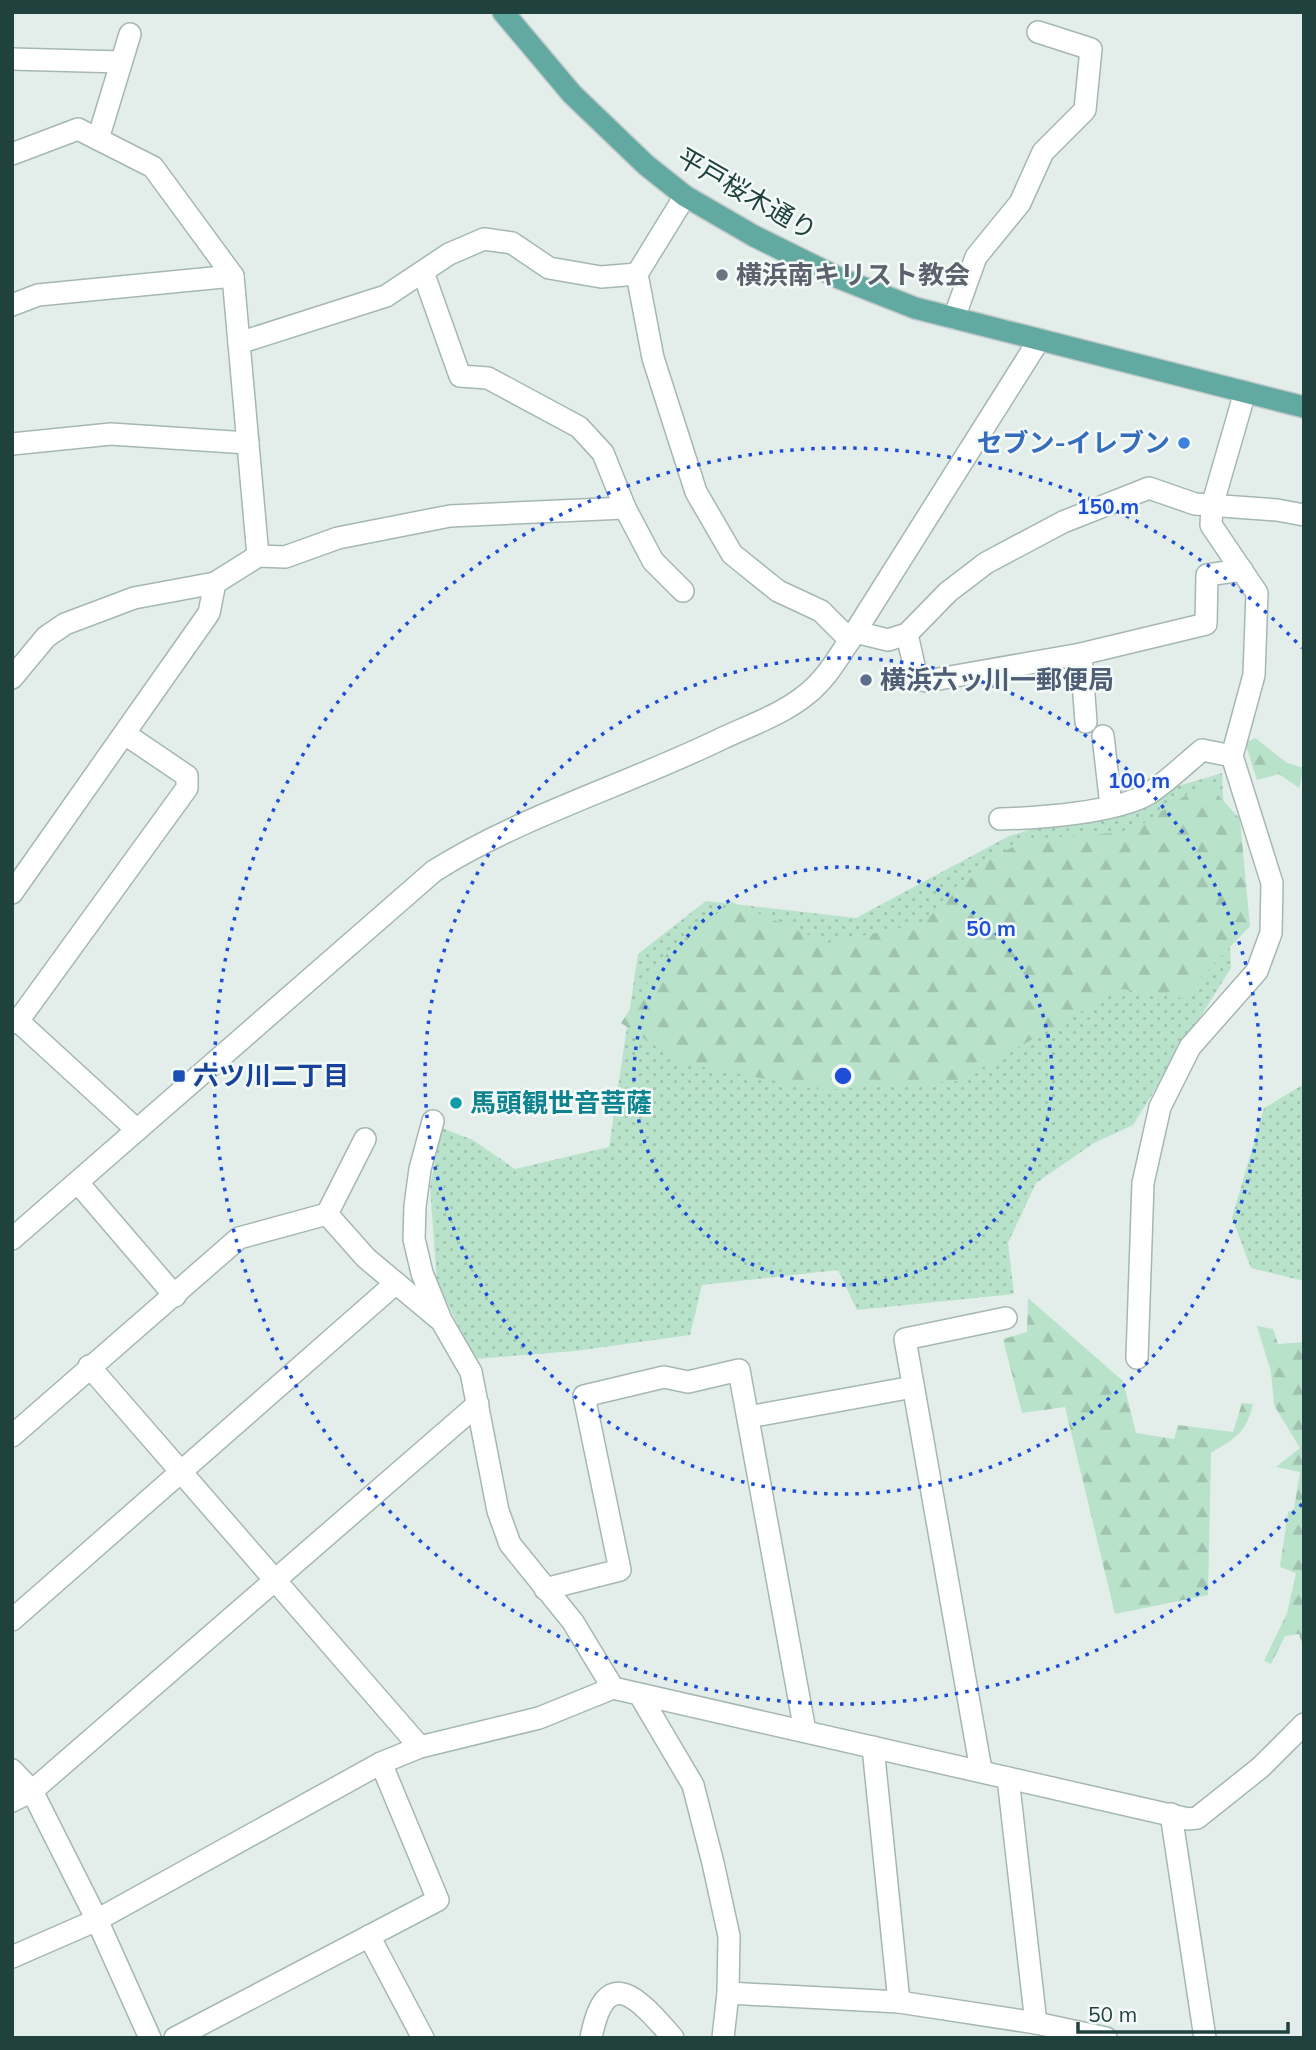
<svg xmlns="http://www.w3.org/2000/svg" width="1316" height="2050" font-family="Mulish,'Noto Sans JP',sans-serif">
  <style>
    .grass { fill: url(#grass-dots) }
    .forest { fill: url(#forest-firs) }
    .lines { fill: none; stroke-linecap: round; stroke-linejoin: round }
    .minor-casing { stroke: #a5b7b4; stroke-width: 24 }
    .major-casing { stroke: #c1cac9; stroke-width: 24 }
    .minor { stroke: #fff; stroke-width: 21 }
    .major { stroke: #62a9a2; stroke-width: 21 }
    .ring { fill: none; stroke: #1d4ed8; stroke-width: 3.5; stroke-dasharray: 3.5 7 }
    .worship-dot { fill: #6b7280; stroke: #f4faf8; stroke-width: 2.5 }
    .shop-dot { fill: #3f7fe0; stroke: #f4faf8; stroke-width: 2.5 }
    .service-dot { fill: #5c6f8a; stroke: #f4faf8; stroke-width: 2.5 }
    .transit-dot { fill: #1a4fb4; stroke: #f4faf8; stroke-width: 2.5 }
    .culture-dot { fill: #0f9aa8; stroke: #f4faf8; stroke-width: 2.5 }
    .labels { text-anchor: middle; stroke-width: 5; stroke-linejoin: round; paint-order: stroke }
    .street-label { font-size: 26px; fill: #20423e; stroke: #f4faf8 }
    .worship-label { font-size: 26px; font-weight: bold; fill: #5b616d; stroke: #f4faf8; text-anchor: start }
    .shop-label { font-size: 26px; font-weight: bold; fill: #366cbe; stroke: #f4faf8; text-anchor: end }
    .service-label { font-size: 26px; font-weight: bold; fill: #4e5e75; stroke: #f4faf8; text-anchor: start }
    .transit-label { font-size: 26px; font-weight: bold; fill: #164399; stroke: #f4faf8; text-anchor: start }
    .culture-label { font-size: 26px; font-weight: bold; fill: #0d838f; stroke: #f4faf8; text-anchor: start }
    .centre { fill: #1d4ed8; stroke: #f4faf8; stroke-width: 3.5 }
    .ring-label { font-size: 21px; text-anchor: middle; font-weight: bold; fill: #1d4ed8; stroke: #f4faf8; stroke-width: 5; stroke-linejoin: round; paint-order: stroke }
  </style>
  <defs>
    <pattern id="grass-dots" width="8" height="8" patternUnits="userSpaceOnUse" patternTransform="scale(1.75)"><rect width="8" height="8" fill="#b9e2cb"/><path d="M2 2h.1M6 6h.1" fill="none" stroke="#9fc3af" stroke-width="1.8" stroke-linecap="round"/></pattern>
    <pattern id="forest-firs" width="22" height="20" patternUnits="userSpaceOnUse" patternTransform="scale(1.75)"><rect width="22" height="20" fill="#b9e2cb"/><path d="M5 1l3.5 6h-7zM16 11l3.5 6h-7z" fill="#9fc3af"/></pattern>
  </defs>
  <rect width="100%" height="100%" fill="#e3eeeb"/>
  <g class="grass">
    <polygon points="1222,773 1231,968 1133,1125 1094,1143 1036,1183 1008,1243 1014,1294 857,1310 838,1270 702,1285 690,1335 575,1351 475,1359 437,1283 430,1186 442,1128 473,1140 515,1169 609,1147 638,954 706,901 856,918 1009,836"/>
    <polygon points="1304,1084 1304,1281 1251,1268 1232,1218 1264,1108"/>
  </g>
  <g class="forest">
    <polygon points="1255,738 1287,763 1304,768 1299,788 1279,774 1257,780 1245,743"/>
    <polygon points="1206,782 1240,819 1250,926 1182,998 1122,989 958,1081 821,1090 679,1062 621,1023 668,952 732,902 827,943 923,923 986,862 1027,839 1130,832"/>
    <path d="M1028,1298L1123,1381L1136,1433L1174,1439L1178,1425L1233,1432L1242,1403L1253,1404C1246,1434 1235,1438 1211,1453L1208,1595L1115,1614L1065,1407L1022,1413L1003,1339L1027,1332Z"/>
    <polygon points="1257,1326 1273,1329 1278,1344 1304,1342 1304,1650 1299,1634 1285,1636 1271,1664 1264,1661 1287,1613 1296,1573 1280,1567 1288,1512 1294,1509 1300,1472 1276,1467 1300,1448 1274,1405 1271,1372"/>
  </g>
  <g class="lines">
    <g class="minor-casing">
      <g id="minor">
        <polyline points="12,59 121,62"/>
        <polyline points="98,139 130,34"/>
        <polyline points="12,154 78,129 153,167 233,276 258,556"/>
        <polyline points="423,272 460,376 488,378 579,427 603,453 625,508 653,561 683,591"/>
        <polyline points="637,274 653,358 696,492 732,554 778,591 821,611 850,640"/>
        <polyline points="12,305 38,295 233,276"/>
        <polyline points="954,318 976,257 1020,203 1043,152 1085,110 1091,49 1038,32"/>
        <polyline points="239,343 386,296 449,254 484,239 512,243 549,268 601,277 637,274 685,196"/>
        <polyline points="12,444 111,434 248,443"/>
        <polyline points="855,632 888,640 907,634 948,592 986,563 1063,522 1149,488 1195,504 1277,510 1304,515"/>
        <polyline points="907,634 917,679 927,681 1081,654 1206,624 1207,575 1242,570"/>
        <polyline points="1081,654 1086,722"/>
        <polyline points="12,678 46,637 65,624 134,598 215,583 258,556 285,557 338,538 450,516 625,508"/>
        <polyline points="1103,736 1111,806"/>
        <path d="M1000,819C1039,818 1114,813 1148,794C1167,782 1185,764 1202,750L1232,756"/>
        <polyline points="12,893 209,613 215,583"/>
        <polyline points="18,1021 187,788 187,776 125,734"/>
        <polyline points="12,1023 18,1021 137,1130"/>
        <polyline points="433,1121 420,1169 415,1206 414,1239 422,1273 441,1320 471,1372 498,1511 510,1544 573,1622 613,1688"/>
        <polyline points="79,1184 175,1296"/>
        <polyline points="327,1214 366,1258 439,1319"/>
        <path d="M12,1239L434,871C521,816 629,784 723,738C751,725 783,714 807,694C826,679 837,659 850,640L1039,340"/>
        <polyline points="1137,1358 1143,1183 1160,1107 1190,1047 1257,971 1271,933 1272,883 1232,756 1254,675 1257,593 1211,525 1212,506 1245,392"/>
        <polyline points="89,1366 420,1747"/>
        <polyline points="748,1417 913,1387"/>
        <polyline points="12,1436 239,1238 327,1214 365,1139"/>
        <polyline points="545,1589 620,1570 584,1396 664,1377 688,1382 739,1370 805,1731"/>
        <polyline points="12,1620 396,1283"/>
        <polyline points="641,1697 693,1785 713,1863 729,1936 728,1993 723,2038"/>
        <polyline points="873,1747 899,2002"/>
        <polyline points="12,1770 32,1791 97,1920 150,2038"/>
        <polyline points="981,1770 905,1339 1006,1318"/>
        <polyline points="1008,1778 1036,2023"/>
        <polyline points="12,1801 32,1791 478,1404"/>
        <polyline points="1171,1814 1205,2038"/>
        <polyline points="369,1936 423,2038"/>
        <polyline points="12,1957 97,1920 381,1763 420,1747 539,1718 613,1688 1188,1819 1197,1818 1261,1767 1304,1724"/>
        <polyline points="728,1993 899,2002 1036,2023 1106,2038"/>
        <polyline points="175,2038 438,1900 381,1763"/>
        <path d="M591,2038C606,1960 640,2000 673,2038"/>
      </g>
    </g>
    <g class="major-casing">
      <polyline id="major" points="503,12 572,94 646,165 685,196 754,236 839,278 915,308 1304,407"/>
    </g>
    <use href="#minor" class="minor"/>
    <use href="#major" class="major"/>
  </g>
  <g class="ring">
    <circle cx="843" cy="1076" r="209"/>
    <circle cx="843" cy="1076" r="418"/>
    <path d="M1302 1504A628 628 0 1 1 1302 648"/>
  </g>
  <circle class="worship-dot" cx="722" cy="275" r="7"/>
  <circle class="shop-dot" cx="1184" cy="443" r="7"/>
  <circle class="service-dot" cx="866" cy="680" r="7"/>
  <rect class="transit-dot" x="172" y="1069" width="14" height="14" rx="3.5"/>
  <circle class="culture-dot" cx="456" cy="1103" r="7"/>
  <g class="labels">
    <g class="street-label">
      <text transform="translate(747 194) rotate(30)" y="9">平戸桜木通り</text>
    </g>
    <g class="worship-label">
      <text x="736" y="284">横浜南キリスト教会</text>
    </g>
    <g class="shop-label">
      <text x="1170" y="452">セブン-イレブン</text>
    </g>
    <g class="service-label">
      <text x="880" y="689">横浜六ッ川一郵便局</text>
    </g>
    <g class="transit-label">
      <text x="193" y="1085">六ツ川二丁目</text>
    </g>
    <g class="culture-label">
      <text x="470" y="1112">馬頭観世音菩薩</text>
    </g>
  </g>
  <circle cx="843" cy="1076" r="10" class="centre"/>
  <g class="ring-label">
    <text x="1108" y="514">150 m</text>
    <text x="1139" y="788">100 m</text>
    <text x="991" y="936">50 m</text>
  </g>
  <rect width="1316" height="2050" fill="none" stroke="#20423e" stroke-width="28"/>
  <path d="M1078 2022v10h210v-10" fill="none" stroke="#20423e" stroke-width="3.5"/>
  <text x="1088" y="2022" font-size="21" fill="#20423e" stroke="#f4faf8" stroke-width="5" paint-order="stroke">50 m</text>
</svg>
